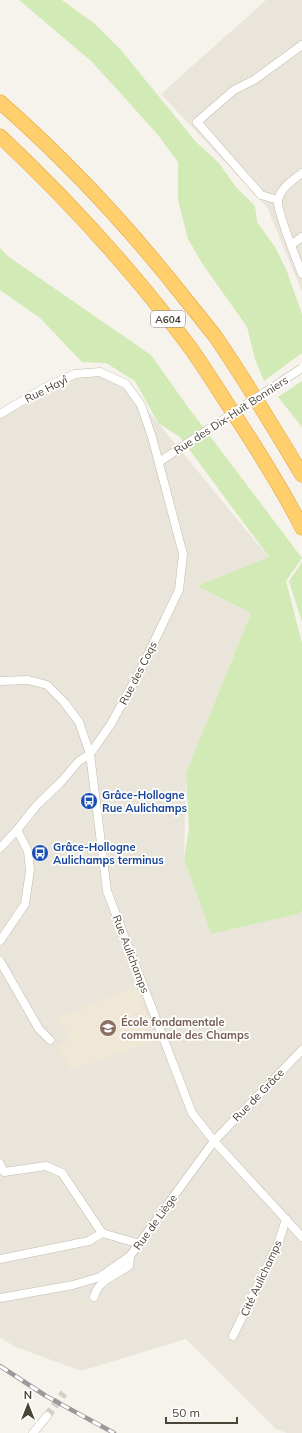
<svg xmlns="http://www.w3.org/2000/svg" width="302" height="1433" font-family="Mulish,sans-serif">
  <style>
    .residential { fill: #eae5da }
    .education { fill: #efe8d6 }
    .green { fill: #d2eab5 }
    .lines { fill: none; stroke-linecap: round; stroke-linejoin: round }
    .street-tunnel { stroke: #d4d0c8; stroke-width: 8; stroke-dasharray: 8 4; stroke-linecap: butt }
    .street-casing { stroke: #c2bbae; stroke-width: 9 }
    .highway-casing { stroke: #e0a43c; stroke-width: 15 }
    .street { stroke: #fff; stroke-width: 8 }
    .highway { stroke: #ffcf6e; stroke-width: 14 }
    .rail-casing { stroke: #9a9a9a; stroke-width: 4.5 }
    .rail { stroke: #fff; stroke-width: 3; stroke-dasharray: 9; stroke-linecap: butt }
    .street-bridge-casing { stroke: #c2bbae; stroke-width: 9; stroke-linecap: butt }
    .street-bridge { stroke: #fff; stroke-width: 8 }
    .labels { text-anchor: middle; stroke-width: 3.5; stroke-linejoin: round; paint-order: stroke }
    .shield { fill: #fff; stroke: #817c74; stroke-width: 1 }
    .shield-label { font-size: 10px; font-weight: bold; fill: #4b4439 }
    .street-label { font-size: 11px; fill: #4b4439; stroke: #fff }
    .transit-label { font-size: 11px; font-weight: bold; fill: #164399; stroke: #fff; text-anchor: start }
    .education-label { font-size: 11px; font-weight: bold; fill: #785e54; stroke: #fff; text-anchor: start }
  </style>
  <rect width="100%" height="100%" fill="#f6f3ec"/>
  <g class="residential">
    <polygon points="266,0 302,0 302,292 267,207 161,94"/>
    <polygon points="100,372 126,384 269,558 197,586 251,613 186,773 184,859 211,934 298,914 302,911 302,1433 287,1433 276,1429 186,1339 81,1371 16,1347 0,1338 0,416 75,374"/>
  </g>
  <polygon class="education" points="136,986 156,1040 71,1070 57,1046 69,1039 59,1018"/>
  <g class="green">
    <polygon points="19,0 62,0 95,24 121,50 196,142 218,162 236,187 255,206 257,222 275,247 286,269 302,314 302,353 264,381 255,359 247,327 202,263 188,239 178,200 178,162 158,135 114,86 91,61"/>
    <polygon points="0,248 9,257 151,355 188,407 302,558 286,581 302,643 302,911 298,914 211,934 184,859 189,829 186,773 251,613 197,586 269,557 180,437 158,423 135,381 106,363 82,362 40,318 0,290"/>
    <polygon points="302,381 302,427 278,397"/>
    <polygon points="302,562 302,622 289,581"/>
  </g>
  <g class="lines">
    <polyline class="street-tunnel" points="47,1416 64,1393"/>
    <g class="street-casing">
      <g id="street">
        <path d="M302,173C294,179 279,189 278,201C277,213 297,260 302,274"/>
        <polyline points="278,200 261,195 197,122 234,90 254,80 302,45"/>
        <polyline points="291,245 302,237"/>
        <polyline points="0,414 44,388 75,374 100,372 126,384 141,405 152,437 183,554 179,590 141,669 111,724 90,754 79,761 61,782 37,805 17,830 0,848"/>
        <polyline points="159,462 189,442"/>
        <polyline points="0,681 28,680 47,685 64,702 79,722 90,754 107,891 192,1113 214,1141 302,1237"/>
        <polyline points="0,941 25,904 30,870 28,851 17,830"/>
        <polyline points="0,961 39,1029 50,1040"/>
        <polyline points="0,1164 4,1172 46,1166 62,1173 102,1233 140,1244"/>
        <polyline points="0,1259 89,1241 102,1233"/>
        <path d="M94,1297C97,1281 117,1274 129,1266L130,1256"/>
        <polyline points="0,1298 73,1285 100,1277 130,1256 214,1141 302,1050"/>
        <polyline points="233,1336 278,1244 286,1219"/>
        <polyline points="33,1433 47,1416"/>
      </g>
    </g>
    <g class="highway-casing">
      <g id="highway">
        <path d="M0,102C65,159 125,223 179,291C191,306 203,321 215,336C246,381 274,428 302,475"/>
        <path d="M0,136C70,202 135,273 192,350C206,370 219,391 232,411C257,449 282,488 302,528"/>
      </g>
    </g>
    <use href="#street" class="street"/>
    <use href="#highway" class="highway"/>
    <g class="rail-casing">
      <polyline id="rail" points="0,1366 46,1396 114,1433"/>
    </g>
    <use href="#rail" class="rail"/>
    <g class="street-bridge-casing">
      <polyline id="street-bridge" points="189,442 302,368"/>
    </g>
    <use href="#street-bridge" class="street-bridge"/>
  </g>
  <defs>
    <g id="bus-disc" transform="scale(0.9)"><circle r="9.5" fill="#1a4fb4" stroke="#fff"/><path d="M-5-6H5V4H4V6H2V4H-2V6H-4V4H-5ZM-3.5-4V0h7V-4ZM-3.5 1.2v1.5H-2V1.2ZM2 1.2v1.5H3.5V1.2Z" fill="#fff"/></g>
    <g id="school-disc" transform="scale(0.9)"><circle r="9.5" fill="#8d6e63" stroke="#fff"/><path d="M0-5L7-2L0 1L-7-2ZM-4 1L0 2.5L4 1V4Q0 6-4 4Z" fill="#fff"/></g>
  </defs>
  <g fill-rule="evenodd">
    <use href="#bus-disc" x="89" y="801"/>
    <use href="#bus-disc" x="40" y="853"/>
    <use href="#school-disc" x="108" y="1028"/>
  </g>
  <g class="labels">
    <rect class="shield" x="151" y="311" width="34" height="16" rx="3"/>
    <g class="shield-label">
      <text x="168" y="323">A604</text>
    </g>
    <g class="street-label">
      <text transform="translate(46 389) rotate(-27)" y="4">Rue Hayî</text>
      <text transform="translate(231 415) rotate(-33)" y="4">Rue des Dix-Huit Bonniers</text>
      <text transform="translate(138 673) rotate(-63)" y="4">Rue des Coqs</text>
      <text transform="translate(131 954) rotate(69)" y="4">Rue Aulichamps</text>
      <text transform="translate(258 1095) rotate(-46)" y="4">Rue de Grâce</text>
      <text transform="translate(155 1222) rotate(-54)" y="4">Rue de Liège</text>
      <text transform="translate(261 1278) rotate(-65)" y="4">Cité Aulichamps</text>
    </g>
    <g class="transit-label">
      <text x="102" y="799">Grâce-Hollogne<tspan x="102" dy="13">Rue Aulichamps</tspan></text>
      <text x="53" y="851">Grâce-Hollogne<tspan x="53" dy="13">Aulichamps terminus</tspan></text>
    </g>
    <g class="education-label">
      <text x="121" y="1026">École fondamentale<tspan x="121" dy="13">communale des Champs</tspan></text>
    </g>
  </g>
  <g transform="translate(28 1405)" stroke="#ffffff" stroke-width="3" paint-order="stroke">
  <path d="M0-3L7 15L0 10L-7 15Z" fill="#4b4439"/>
  <text y="-6" font-size="11" font-weight="bold" text-anchor="middle" fill="#4b4439">N</text>
  </g>
  <path d="M166 1417v6h71v-6" fill="none" stroke="#4b4439" stroke-width="2"/>
  <text x="172" y="1417" font-size="12" fill="#4b4439" stroke="#ffffff" stroke-width="3" paint-order="stroke">50 m</text>
</svg>
